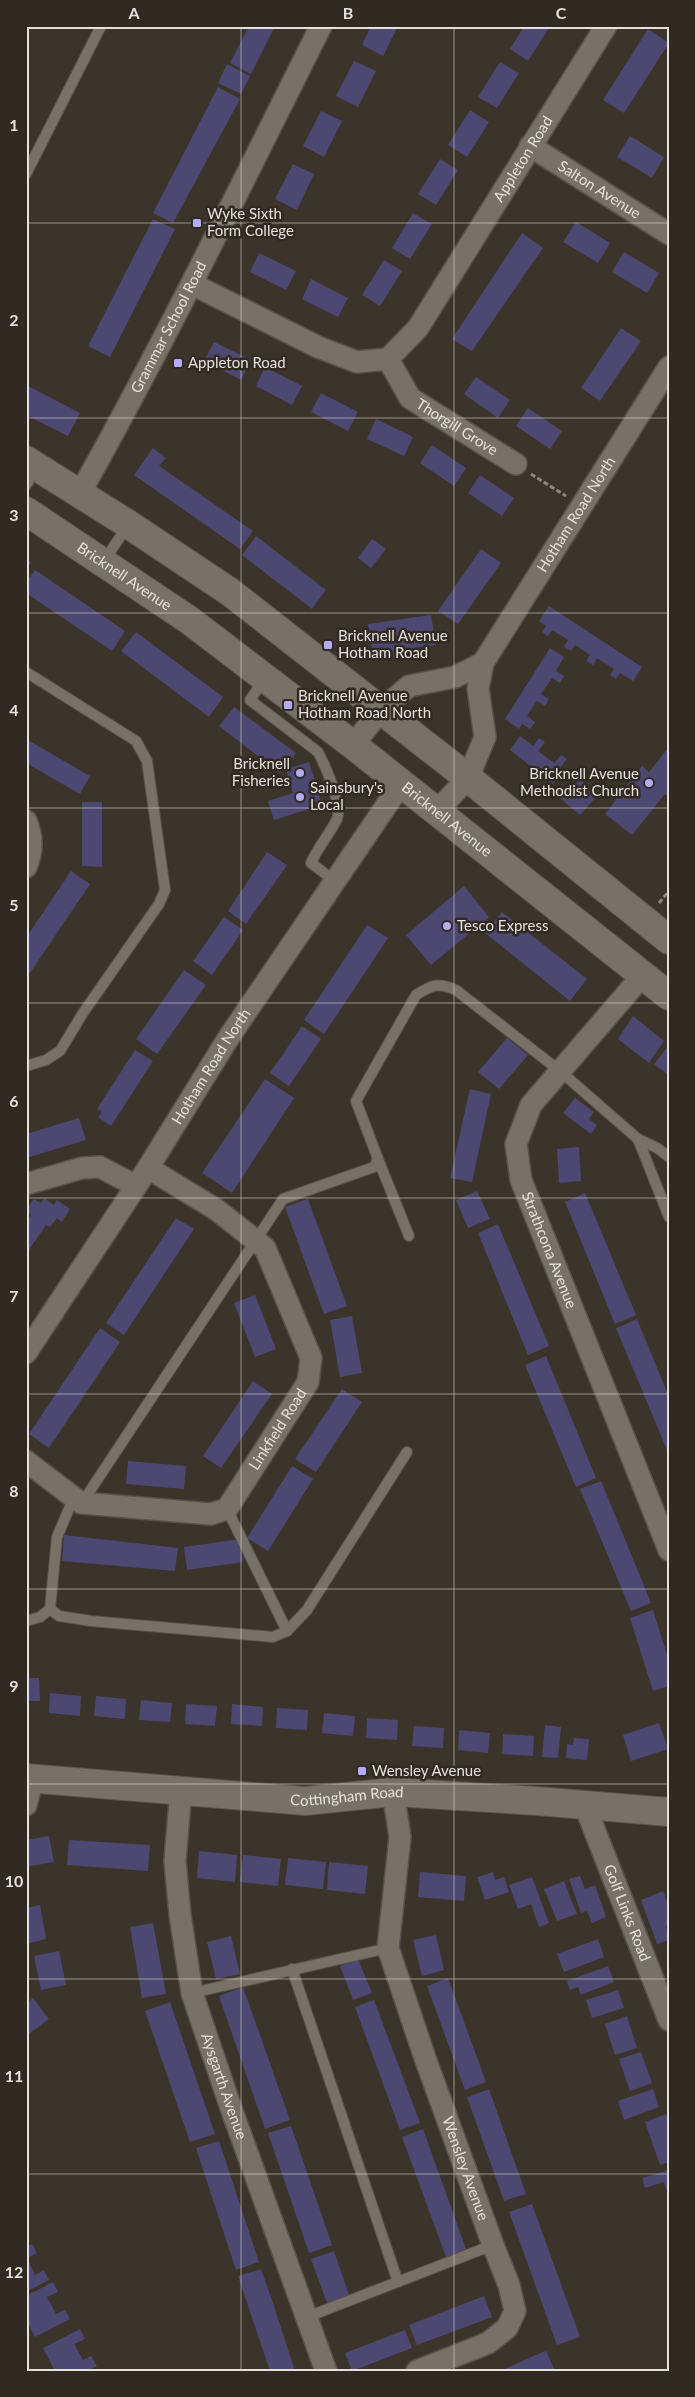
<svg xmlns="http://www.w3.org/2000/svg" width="695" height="2397" font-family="Lato,sans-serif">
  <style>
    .building { fill: #4d4871 }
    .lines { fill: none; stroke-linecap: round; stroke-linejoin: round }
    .lane-casing { stroke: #58524c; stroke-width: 12 }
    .street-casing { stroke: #58524c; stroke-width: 24 }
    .secondary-casing { stroke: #58524c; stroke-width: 30 }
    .path { stroke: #8c8780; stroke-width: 3; stroke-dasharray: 5 2.5; stroke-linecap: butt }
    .lane { stroke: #787167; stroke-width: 10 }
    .street { stroke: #787167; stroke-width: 21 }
    .secondary { stroke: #787167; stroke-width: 28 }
    .grid { fill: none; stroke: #e5e1dc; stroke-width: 1; stroke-opacity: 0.55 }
    .poi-dot { fill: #b5acf8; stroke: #302a22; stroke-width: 2 }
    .labels { text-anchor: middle; stroke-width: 5; stroke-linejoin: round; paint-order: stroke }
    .street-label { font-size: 15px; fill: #e5e1dc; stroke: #302a22 }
    .poi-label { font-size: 15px; fill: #e5e1dc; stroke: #302a22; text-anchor: start }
    .neatline { fill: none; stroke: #e5e1dc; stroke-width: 2 }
    .grid-label { font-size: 16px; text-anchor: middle; font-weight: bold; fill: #e5e1dc }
  </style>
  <rect width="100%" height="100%" fill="#3a342b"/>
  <g class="building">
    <polygon points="249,26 275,26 251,74 230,63"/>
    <polygon points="371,26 398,26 383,56 362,45"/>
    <polygon points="524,26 550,26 528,61 510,49"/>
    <polygon points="648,29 669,43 624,113 603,100"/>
    <polygon points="354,61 376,71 358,107 336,96"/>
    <polygon points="500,62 519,73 497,108 478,97"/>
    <polygon points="227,64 250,76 241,94 218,83"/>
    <polygon points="218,87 240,99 173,223 153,213"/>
    <polygon points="470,110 489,122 467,157 448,145"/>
    <polygon points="321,111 342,121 324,157 303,146"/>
    <polygon points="630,136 664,157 652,178 617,157"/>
    <polygon points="440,159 458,170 436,205 418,194"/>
    <polygon points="293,164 314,174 297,210 275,199"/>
    <polygon points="413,213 432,224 410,259 392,248"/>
    <polygon points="153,219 175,229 110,357 88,346"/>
    <polygon points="576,222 610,243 598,263 563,242"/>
    <polygon points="522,233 543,248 472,351 452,339"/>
    <polygon points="624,252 659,273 647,293 612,272"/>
    <polygon points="259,253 296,271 286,290 250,272"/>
    <polygon points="384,260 402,271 380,306 362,295"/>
    <polygon points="311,279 348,298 338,317 302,299"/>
    <polygon points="621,328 641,341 600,401 581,388"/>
    <polygon points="214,342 251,360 241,380 204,361"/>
    <polygon points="265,367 302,386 292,405 256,386"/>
    <polygon points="476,377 510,400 498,418 464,394"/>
    <polygon points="26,385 80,413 68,436 26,415"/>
    <polygon points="321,393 358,412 348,431 311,412"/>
    <polygon points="528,408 562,431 550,449 516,426"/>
    <polygon points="376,419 413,437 404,456 367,439"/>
    <polygon points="432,445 466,468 454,486 420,463"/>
    <polygon points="153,448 166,458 159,466 253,531 240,549 134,475"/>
    <polygon points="480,475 514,498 502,516 468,493"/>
    <polygon points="256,536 326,590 312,609 242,555"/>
    <polygon points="372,539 386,549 371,568 358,558"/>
    <polygon points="481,549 501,563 458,624 438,611"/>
    <polygon points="26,559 31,562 26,570"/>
    <polygon points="35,570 125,631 112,651 26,593 26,583"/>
    <polygon points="549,606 642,667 633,681 620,673 616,679 610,675 614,669 597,658 593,665 586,661 590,655 575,645 571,651 564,647 568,640 552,630 548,636 542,632 546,626 539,621"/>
    <polygon points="431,615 436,645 405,649 406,656 393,658 393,652 373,655 368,624"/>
    <polygon points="136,632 223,697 209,717 121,651"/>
    <polygon points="550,648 564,657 556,671 564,676 560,683 552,678 541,694 549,699 545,706 537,701 534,705 527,716 535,722 530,729 522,724 519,729 505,719"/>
    <polygon points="234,707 296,753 280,773 219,726"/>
    <polygon points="520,736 533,746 539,738 545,742 538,751 554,763 561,755 567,759 560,768 564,771 553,784 510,750"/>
    <polygon points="26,739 90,776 80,794 26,763"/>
    <polygon points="669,747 669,797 665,794 632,835 605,814 642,766 649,772"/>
    <polygon points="309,762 322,805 274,820 268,801 293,793 286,769"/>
    <polygon points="580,779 598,795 580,815 556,795 563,786 569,792"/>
    <polygon points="82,802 102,802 102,867 82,866"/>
    <polygon points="267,852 287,865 246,924 228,911"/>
    <polygon points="71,871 90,884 30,973 26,971 26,938"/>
    <polygon points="464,886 489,917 431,965 406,935"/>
    <polygon points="502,912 587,979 570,1001 485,933"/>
    <polygon points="224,917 243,930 212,975 193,961"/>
    <polygon points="367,925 388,938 324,1034 304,1020"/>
    <polygon points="184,970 206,985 157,1054 136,1039"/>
    <polygon points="633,1016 664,1041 649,1063 618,1039"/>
    <polygon points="302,1026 321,1039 289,1086 270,1073"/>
    <polygon points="507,1038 528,1055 499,1089 478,1072"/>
    <polygon points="669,1045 669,1075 654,1064"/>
    <polygon points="135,1050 153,1061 111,1126 98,1117 102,1112 97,1109"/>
    <polygon points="265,1079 294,1098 232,1193 202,1173"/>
    <polygon points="470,1089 491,1094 472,1182 450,1178"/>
    <polygon points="575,1098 594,1112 589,1119 597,1125 591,1134 563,1113"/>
    <polygon points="79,1118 86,1140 26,1158 26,1134"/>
    <polygon points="579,1147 581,1181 559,1183 557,1149"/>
    <polygon points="477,1191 490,1219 468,1228 456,1200"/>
    <polygon points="585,1193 636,1315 615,1324 565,1202"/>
    <polygon points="44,1198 54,1205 57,1200 70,1209 62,1222 57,1218 50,1227 46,1225 26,1254 26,1222 31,1215 26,1210 34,1199 41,1203"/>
    <polygon points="308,1199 347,1306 324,1314 285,1207"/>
    <polygon points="176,1218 194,1229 124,1335 106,1323"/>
    <polygon points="498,1224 549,1346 528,1355 478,1233"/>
    <polygon points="255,1295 276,1349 255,1357 234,1303"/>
    <polygon points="352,1316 362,1373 340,1377 330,1320"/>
    <polygon points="637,1319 669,1397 669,1449 667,1450 616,1328"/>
    <polygon points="100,1328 120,1342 49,1448 29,1434"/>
    <polygon points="546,1356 596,1478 576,1487 525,1365"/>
    <polygon points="253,1381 272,1394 221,1468 203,1456"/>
    <polygon points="342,1389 362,1402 316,1472 295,1459"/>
    <polygon points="128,1461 186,1466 184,1489 126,1484"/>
    <polygon points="292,1466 313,1479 268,1551 247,1538"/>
    <polygon points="601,1481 651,1603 631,1611 580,1489"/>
    <polygon points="64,1535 178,1548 175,1571 62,1561"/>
    <polygon points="240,1539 243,1562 187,1570 184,1547"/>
    <polygon points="653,1610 669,1661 669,1686 653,1691 630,1618"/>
    <polygon points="26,1678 39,1678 40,1701 26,1701"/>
    <polygon points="50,1693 81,1696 80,1716 49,1713"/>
    <polygon points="96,1696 126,1699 125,1719 94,1716"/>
    <polygon points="141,1700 172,1703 170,1722 139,1720"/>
    <polygon points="186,1704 217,1706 215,1726 185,1724"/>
    <polygon points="232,1704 263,1707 262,1726 231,1724"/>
    <polygon points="277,1708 308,1710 307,1730 276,1728"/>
    <polygon points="324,1713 355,1716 353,1736 322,1733"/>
    <polygon points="367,1718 398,1720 397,1740 366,1738"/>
    <polygon points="659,1723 668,1749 631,1761 623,1735"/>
    <polygon points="545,1725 561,1727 558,1758 542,1757"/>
    <polygon points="414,1726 444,1728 443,1748 412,1746"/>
    <polygon points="459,1730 490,1733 488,1753 458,1750"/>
    <polygon points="503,1734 534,1736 533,1756 502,1754"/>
    <polygon points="574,1738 589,1739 587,1760 566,1758 567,1744 573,1745"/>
    <polygon points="49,1836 54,1862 26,1867 26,1840"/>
    <polygon points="69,1840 150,1845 148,1871 67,1865"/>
    <polygon points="199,1851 237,1855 235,1882 197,1878"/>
    <polygon points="243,1855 281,1859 278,1886 240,1882"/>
    <polygon points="288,1858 326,1862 323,1889 285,1885"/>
    <polygon points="329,1862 368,1866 365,1894 327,1890"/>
    <polygon points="420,1872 466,1876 464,1901 418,1897"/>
    <polygon points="493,1872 495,1880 504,1877 509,1892 485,1900 477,1877"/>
    <polygon points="580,1876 585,1889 595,1885 606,1917 592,1923 587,1911 581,1913 569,1879"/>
    <polygon points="532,1877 549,1923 539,1927 531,1904 518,1909 509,1885"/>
    <polygon points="564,1881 577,1914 557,1921 544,1889"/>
    <polygon points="663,1891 669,1907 669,1925 666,1926 669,1940 657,1944 641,1900"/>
    <polygon points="40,1905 46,1939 26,1944 26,1908"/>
    <polygon points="153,1923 166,1994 142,1998 130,1927"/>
    <polygon points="436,1935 444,1970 422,1976 413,1940"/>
    <polygon points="231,1936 240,1974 216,1979 207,1942"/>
    <polygon points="598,1939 604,1957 564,1972 557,1954"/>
    <polygon points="59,1951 66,1985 41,1990 34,1956"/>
    <polygon points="358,1959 372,1993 353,2000 340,1966"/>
    <polygon points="608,1966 614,1982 581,1995 578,1987 570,1990 567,1981"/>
    <polygon points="448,1978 486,2082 465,2090 427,1986"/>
    <polygon points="243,1987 290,2120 265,2129 219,1996"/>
    <polygon points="618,1990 624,2008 592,2018 586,2000"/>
    <polygon points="33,1998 49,2019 26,2036 26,2004"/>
    <polygon points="374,2000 420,2123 400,2130 355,2007"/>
    <polygon points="170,2002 215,2134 190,2142 145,2011"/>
    <polygon points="627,2016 637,2048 615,2055 605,2024"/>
    <polygon points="641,2052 652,2083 630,2091 619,2059"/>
    <polygon points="489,2089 526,2194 504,2201 467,2097"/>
    <polygon points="653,2089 659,2107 624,2120 618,2101"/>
    <polygon points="666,2114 669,2121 669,2162 660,2165 645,2122"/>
    <polygon points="291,2126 332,2245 309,2253 268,2133"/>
    <polygon points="423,2129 466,2249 446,2257 402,2137"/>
    <polygon points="219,2141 259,2262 236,2270 196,2148"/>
    <polygon points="669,2170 669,2189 666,2189 664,2182 645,2188 642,2178"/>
    <polygon points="532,2204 580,2337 557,2345 509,2212"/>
    <polygon points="32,2244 37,2253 27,2258 35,2275 44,2270 49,2280 26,2292 26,2247"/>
    <polygon points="334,2251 349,2295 327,2303 311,2259"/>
    <polygon points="261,2269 272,2300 295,2371 270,2371 238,2276"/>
    <polygon points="53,2282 58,2292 47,2297 56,2314 65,2310 70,2319 35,2337 26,2320 26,2296"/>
    <polygon points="484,2296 492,2317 417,2345 409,2325"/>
    <polygon points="80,2329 85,2339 74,2344 83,2360 91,2356 97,2366 87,2371 55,2371 43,2348"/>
    <polygon points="405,2330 412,2348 352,2371 345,2353"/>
    <polygon points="546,2351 555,2371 500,2371 531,2357"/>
  </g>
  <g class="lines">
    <g class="lane-casing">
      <g id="lane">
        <polyline points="26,174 101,26"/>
        <polyline points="26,485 37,469"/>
        <polyline points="104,561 128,525"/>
        <polyline points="26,672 136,741 147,761 165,890 159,904 83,1013 60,1051 46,1060 26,1066"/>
        <path d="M265,678L250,700L318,752C325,765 343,806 337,819C329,835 318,847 311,863L335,881"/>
        <polyline points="638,1139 657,1148 669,1157"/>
        <polyline points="378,1159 409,1236"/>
        <path d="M82,1503L283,1199L374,1167L378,1159L356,1101L416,995C432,985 438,982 456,990L560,1071L638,1139L669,1217"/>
        <polyline points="227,1509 287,1631"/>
        <polyline points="50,1609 59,1616 91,1621 273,1637 287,1631 307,1610 407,1452"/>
        <polyline points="26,1621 40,1617 50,1609 57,1537 74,1497"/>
        <polyline points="292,1969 398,2282"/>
        <polyline points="192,1993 388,1948"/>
        <polyline points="307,2317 493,2245"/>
      </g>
    </g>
    <g class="street-casing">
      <g id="street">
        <path id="s1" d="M530,146L669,234"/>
        <path id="s2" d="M192,284L318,347L357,362L388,359L418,328L606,26"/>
        <path id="s3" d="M388,359L410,398L516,464"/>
        <path id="s4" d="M80,493C166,340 242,183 321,26"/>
        <polyline points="353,745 381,710 409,686 455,677 483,663"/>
        <path id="s5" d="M437,811L468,778L485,737L478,688L483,663L669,367"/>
        <path d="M26,821C33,837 33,851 26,867"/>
        <path id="s6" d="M642,976L531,1105L516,1144L521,1180L669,1550"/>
        <polyline points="26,1184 82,1168 100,1167 136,1186"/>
        <path id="s7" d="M26,1353L148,1168L229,1037L401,784"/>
        <path id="s8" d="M26,1461L81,1503L211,1514L227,1509L308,1382L311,1358L265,1248L217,1210L148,1168"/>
        <path id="s9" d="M181,1789L175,1861L180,1915L192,1993L231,2108L326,2371"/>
        <path id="s10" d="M393,1792L400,1837L388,1948L425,2058L493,2245L509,2285L515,2311L507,2328L488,2343L417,2371"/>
        <polyline points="26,1805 33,1778"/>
        <path id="s11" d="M585,1806L669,2020"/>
      </g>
    </g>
    <g class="secondary-casing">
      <g id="secondary">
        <polyline points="26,460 128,524 230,592 468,778 669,940"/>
        <path id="s12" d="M26,511L189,620L353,745L669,996"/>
        <path id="s13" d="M26,1778L305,1801L393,1792L537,1801L669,1812"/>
      </g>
    </g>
    <g class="path">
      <polyline points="531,474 566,496"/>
      <polyline points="659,903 669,891"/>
    </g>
    <use href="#lane" class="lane"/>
    <use href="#street" class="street"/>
    <use href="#secondary" class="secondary"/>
  </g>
  <path class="grid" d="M241,26V2371M454,26V2371M26,223H669M26,418H669M26,613H669M26,808H669M26,1003H669M26,1198H669M26,1394H669M26,1589H669M26,1784H669M26,1979H669M26,2174H669"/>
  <g class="poi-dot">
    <rect x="192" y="218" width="10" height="10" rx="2.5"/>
    <rect x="173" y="358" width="10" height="10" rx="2.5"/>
    <rect x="323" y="640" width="10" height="10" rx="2.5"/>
    <rect x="283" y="700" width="10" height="10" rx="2.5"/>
    <circle cx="300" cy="773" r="5"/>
    <circle cx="649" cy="783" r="5"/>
    <circle cx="300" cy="797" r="5"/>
    <circle cx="447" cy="926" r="5"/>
    <rect x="357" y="1766" width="10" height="10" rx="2.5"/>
  </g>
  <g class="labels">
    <g class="street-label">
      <text dy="5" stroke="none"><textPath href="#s2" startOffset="456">Appleton Road</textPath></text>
      <text dy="5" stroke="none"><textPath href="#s1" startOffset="82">Salton Avenue</textPath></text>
      <text dy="5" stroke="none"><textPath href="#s4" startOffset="188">Grammar School Road</textPath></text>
      <text dy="5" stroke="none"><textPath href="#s3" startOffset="100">Thorgill Grove</textPath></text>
      <text dy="5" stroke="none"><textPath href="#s5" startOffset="340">Hotham Road North</textPath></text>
      <text dy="5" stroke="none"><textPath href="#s12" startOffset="118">Bricknell Avenue</textPath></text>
      <text dy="5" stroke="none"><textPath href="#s12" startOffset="522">Bricknell Avenue</textPath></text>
      <text dy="5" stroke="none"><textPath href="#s7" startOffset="341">Hotham Road North</textPath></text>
      <text dy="5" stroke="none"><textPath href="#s6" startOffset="324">Strathcona Avenue</textPath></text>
      <text dy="5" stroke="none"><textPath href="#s8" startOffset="311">Linkfield Road</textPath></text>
      <text dy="5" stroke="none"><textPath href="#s13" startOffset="322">Cottingham Road</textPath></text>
      <text dy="5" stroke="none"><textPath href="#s11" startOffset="115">Golf Links Road</textPath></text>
      <text dy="5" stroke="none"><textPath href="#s9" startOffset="304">Aysgarth Avenue</textPath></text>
      <text dy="5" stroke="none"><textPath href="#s10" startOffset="391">Wensley Avenue</textPath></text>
    </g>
    <g class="poi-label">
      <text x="207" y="219">Wyke Sixth<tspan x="207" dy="17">Form College</tspan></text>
      <text x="188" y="368">Appleton Road</text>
      <text x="338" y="641">Bricknell Avenue<tspan x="338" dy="17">Hotham Road</tspan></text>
      <text x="298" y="701">Bricknell Avenue<tspan x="298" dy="17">Hotham Road North</tspan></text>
      <text x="290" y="769" text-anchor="end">Bricknell<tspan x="290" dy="17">Fisheries</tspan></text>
      <text x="639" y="779" text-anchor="end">Bricknell Avenue<tspan x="639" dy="17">Methodist Church</tspan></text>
      <text x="310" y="793">Sainsbury's<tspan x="310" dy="17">Local</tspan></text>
      <text x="457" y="931">Tesco Express</text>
      <text x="372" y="1776">Wensley Avenue</text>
    </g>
  </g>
  <rect width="695" height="2397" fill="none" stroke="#302a22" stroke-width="55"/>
  <rect x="28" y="28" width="640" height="2342" class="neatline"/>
  <g class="grid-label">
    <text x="134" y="19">A</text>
    <text x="348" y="19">B</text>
    <text x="561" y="19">C</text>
    <text x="14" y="131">1</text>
    <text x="14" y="326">2</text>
    <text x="14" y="521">3</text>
    <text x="14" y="716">4</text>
    <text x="14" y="911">5</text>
    <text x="14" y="1107">6</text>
    <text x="14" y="1302">7</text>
    <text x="14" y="1497">8</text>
    <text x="14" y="1692">9</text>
    <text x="14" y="1887">10</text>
    <text x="14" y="2082">11</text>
    <text x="14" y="2278">12</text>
  </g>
</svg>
